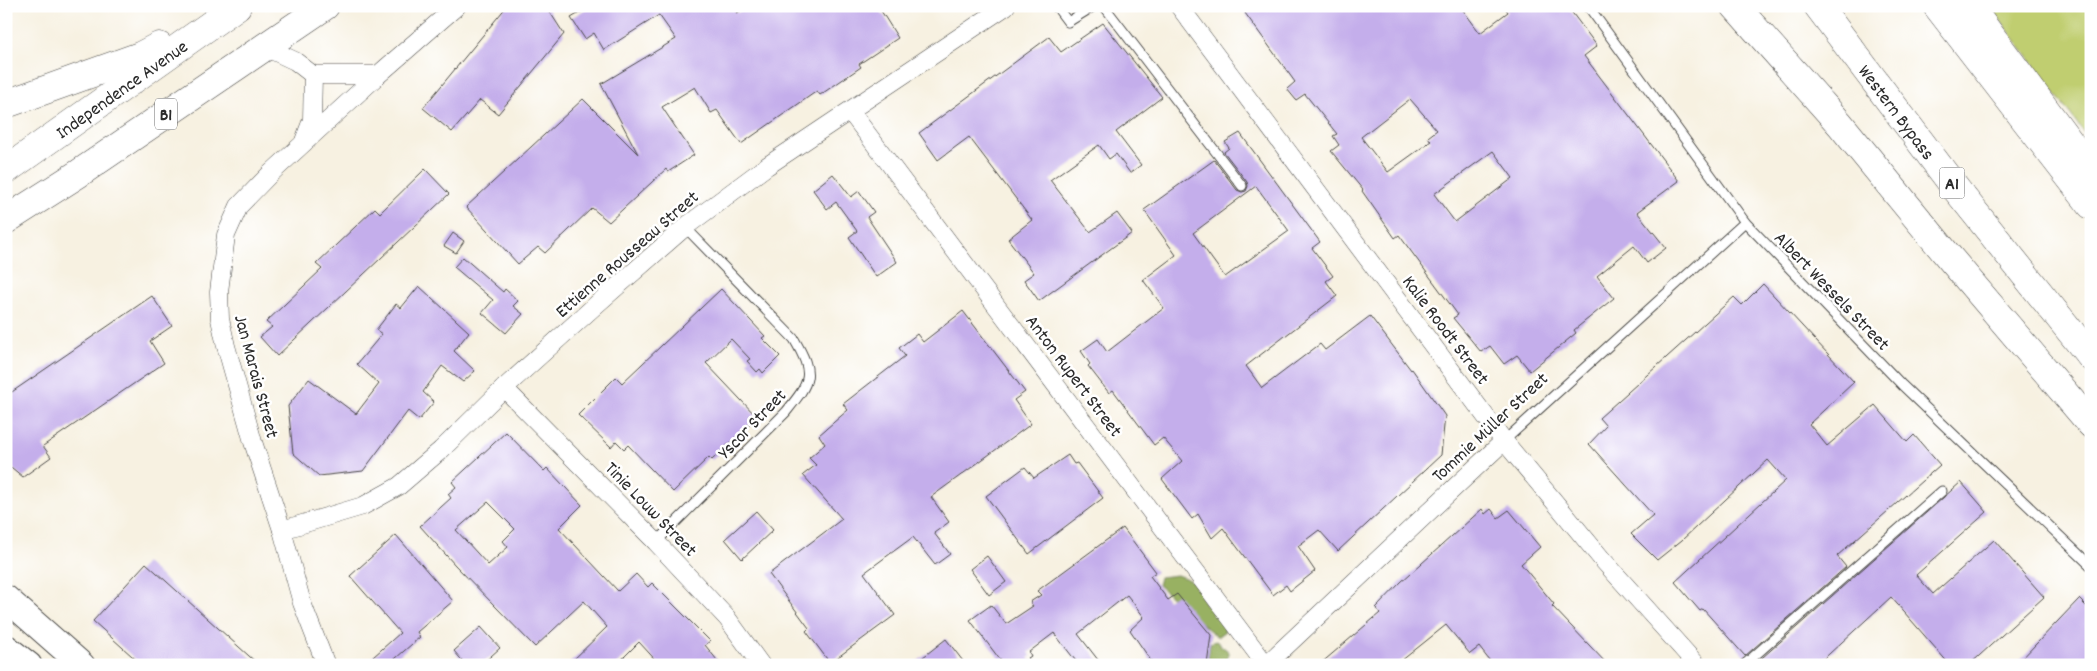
<svg xmlns="http://www.w3.org/2000/svg" width="2097" height="671" font-family="Dekko,sans-serif">
  <style>
    .green { fill: #c0ce70; stroke: #767c4e }
    .forest { fill: #98b162; stroke: #626e46 }
    .building { fill: #c4aeeb; fill-rule: evenodd }
    .lines { fill: none; stroke-linecap: round; stroke-linejoin: round }
    .service-casing { stroke: #4a4946; stroke-width: 11 }
    .minor-casing { stroke: #4a4946; stroke-width: 19 }
    .secondary-casing { stroke: #4a4946; stroke-width: 27 }
    .primary-casing { stroke: #4a4946; stroke-width: 29 }
    .motorway-casing { stroke: #4a4946; stroke-width: 29 }
    .service { stroke: #fff; stroke-width: 9 }
    .minor { stroke: #fff; stroke-width: 18 }
    .secondary { stroke: #fff; stroke-width: 25 }
    .primary { stroke: #fff; stroke-width: 28 }
    .motorway { stroke: #fff; stroke-width: 28 }
    .labels { text-anchor: middle; stroke-width: 5; stroke-linejoin: round; paint-order: stroke }
    .shield { fill: #fff; stroke: #6b6b6b; stroke-width: 1 }
    .shield-label { font-size: 18px; font-weight: bold; fill: #2b2b2b }
    .street-label { font-size: 19px; fill: #2b2b2b; stroke: #fff }
  </style>
  <rect width="100%" height="100%" fill="#fff"/>
  <filter id="ink" filterUnits="userSpaceOnUse"><feTurbulence type="fractalNoise" baseFrequency=".02" numOctaves="2"/><feDisplacementMap in="SourceGraphic" scale="10" xChannelSelector="R" yChannelSelector="G"/><feConvolveMatrix kernelMatrix="1 2 1 2 8 2 1 2 1" color-interpolation-filters="sRGB"/></filter>
  <filter id="wash" filterUnits="userSpaceOnUse"><feTurbulence type="fractalNoise" baseFrequency=".0096" numOctaves="4" result="noise"/><feDisplacementMap in="SourceGraphic" scale="20" xChannelSelector="R" yChannelSelector="G"/><feGaussianBlur stdDeviation="1.12" result="paint"/><feColorMatrix in="noise" values="0 0 0 0 0 0 0 0 0 0 0 0 0 0 0 0 0 1.4 0 .05"/><feComposite in="paint" operator="in"/></filter>
  <g filter="url(#wash)">
    <rect width="100%" height="100%" fill="#f7f1e1"/>
    <polygon class="green" points="1990,6 2091,6 2091,142"/>
    <g class="forest">
      <path d="M1177,575C1184,578 1194,580 1198,586C1201,590 1202,597 1204,602C1211,614 1223,613 1225,631L1217,637L1158,585L1160,577Z"/>
      <polygon points="1216,641 1229,652 1226,663 1222,665 1207,665 1210,643"/>
    </g>
    <g id="blocks">
      <g class="building">
        <polygon points="507,6 546,6 564,34 498,114 480,100 452,132 423,108"/>
        <polygon points="591,6 733,6 737,13 748,6 878,6 898,38 859,64 861,67 820,95 817,91 741,144 717,110 711,113 695,87 662,107 694,155 668,172 666,169 609,222 592,208 545,253 538,247 518,264 466,207 583,99 638,154 601,84 676,39 659,15 604,50 594,33 585,39 571,18"/>
        <path d="M1254,6H1460L1480,33L1508,12L1504,6H1567L1597,46L1584,56L1679,181L1637,212L1666,248L1647,263L1634,246L1597,276L1614,298L1574,330L1576,333L1530,371L1517,355L1504,364L1490,346L1481,352L1453,318L1458,315L1399,235L1395,238L1362,191L1363,190L1331,151L1339,145L1333,136L1337,134L1305,94L1296,100L1287,89L1295,82L1245,13ZM1410,99L1437,130L1428,137L1431,141L1388,172L1361,137ZM1493,151L1513,178L1455,222L1434,194Z"/>
        <polygon points="1103,23 1162,97 1116,132 1141,165 1130,173 1116,154 1109,159 1099,145 1050,180 1090,232 1117,213 1132,233 1039,301 1024,280 1034,273 1008,239 1032,220 969,137 938,160 919,133 1049,37 1061,52"/>
        <path d="M1240,133L1320,242L1312,248L1333,276L1326,281L1337,296L1246,366L1262,388L1320,344L1325,350L1370,316L1411,370L1412,369L1445,416L1441,455L1338,551L1319,530L1298,546L1315,571L1290,591L1286,585L1273,595L1223,528L1212,538L1198,514L1192,519L1162,479L1182,461L1163,438L1154,445L1113,390L1109,393L1088,366L1090,364L1081,351L1098,339L1107,352L1164,308L1143,280L1176,255L1144,210L1214,160L1237,190L1242,192L1246,191L1248,186L1247,182L1224,152L1229,148L1225,142ZM1256,186L1289,231L1225,277L1193,233Z"/>
        <polygon points="425,169 449,194 277,356 260,337 272,327 266,322 322,269 316,264 375,208 380,213"/>
        <polygon points="833,174 851,197 859,191 874,212 867,217 897,262 876,277 849,237 857,231 836,202 827,209 813,190"/>
        <polygon points="453,233 464,241 456,253 444,246"/>
        <polygon points="463,257 503,292 505,289 518,301 513,306 523,314 506,333 482,313 493,300 454,267"/>
        <polygon points="1763,284 1854,382 1809,424 1827,446 1875,405 1907,442 1914,435 1940,465 1837,556 1846,567 1745,656 1703,609 1700,611 1675,582 1786,480 1768,460 1682,540 1657,560 1631,534 1653,515 1589,444 1606,426 1599,418 1734,297 1742,305"/>
        <polygon points="419,286 469,332 454,351 475,371 463,382 442,366 423,392 434,402 419,420 408,411 363,471 319,476 293,453 288,406 309,379 356,414 379,384 357,364 382,334 376,330 396,304 401,308"/>
        <polygon points="721,289 765,336 762,338 780,356 763,373 760,369 757,372 747,361 750,359 731,339 706,363 757,417 712,460 709,457 673,492 628,445 624,449 616,441 611,447 578,415 616,377 622,383"/>
        <polygon points="152,296 172,326 150,341 164,363 43,446 51,457 23,477 6,463 6,396"/>
        <polygon points="963,311 1025,392 1014,400 1031,424 931,497 949,522 934,533 950,554 935,565 913,537 864,573 895,615 830,663 806,631 809,628 769,574 842,519 803,475 816,465 809,458 825,444 819,435 848,410 843,404 905,356 899,348 917,334 923,342"/>
        <path d="M506,432L544,471L547,468L582,505L559,528L618,591L636,574L648,587L652,583L710,641L705,645L721,665H660L639,642L616,665H568L607,627L584,601L535,647L455,565L420,526L451,498L448,494L456,487L452,482ZM488,502L515,529L503,541L508,547L488,565L456,530Z"/>
        <polygon points="1068,455 1074,464 1077,463 1103,498 1029,554 986,496 1025,467 1034,478"/>
        <polygon points="1961,482 1987,512 1916,575 1933,594 1994,540 2044,597 1969,665 1950,665 1891,597 1817,665 1754,665"/>
        <polygon points="1482,509 1485,514 1491,509 1498,518 1509,510 1540,547 1521,564 1554,604 1552,606 1608,665 1493,665 1479,647 1470,654 1446,625 1396,665 1319,665 1380,613 1376,608 1401,582"/>
        <polygon points="756,511 773,530 742,559 725,539"/>
        <polygon points="1123,528 1156,572 1150,576 1168,600 1177,594 1211,635 1207,665 1154,665 1130,630 1144,617 1127,595 1078,634 1102,665 1079,665 1054,633 1029,652 1031,656 1028,658 1034,665 1004,665 970,620 991,605 1006,624 1033,606 1030,602 1041,595 1037,591"/>
        <polygon points="396,535 453,601 417,632 420,637 388,665 364,665 400,633 350,576"/>
        <polygon points="987,556 1006,582 989,595 970,569"/>
        <polygon points="146,563 259,665 142,665 93,621"/>
        <polygon points="2079,599 2091,611 2091,665 2016,665"/>
        <polygon points="481,627 500,648 481,665 466,665 454,651"/>
        <polygon points="946,639 966,665 913,665"/>
      </g>
    </g>
  </g>
  <g filter="url(#ink)">
    <use href="#blocks" fill-opacity="0" stroke="#4a4946" stroke-width="1"/>
    <g class="lines">
      <g class="service-casing">
        <g id="service">
          <polyline points="1056,6 1068,22 1094,6"/>
          <polyline points="1104,6 1242,186"/>
          <polyline points="1588,6 1745,222 1902,385 2091,566"/>
          <polyline points="1504,441 1745,222"/>
          <path d="M656,542L786,412C811,381 815,375 794,339L685,227"/>
          <polyline points="1744,665 1942,491"/>
        </g>
      </g>
      <g class="minor-casing">
        <g id="minor">
          <polyline points="1179,6 1504,441 1601,558 1697,665"/>
          <polyline points="265,47 295,61 313,75 378,75"/>
          <polyline points="850,111 1266,665"/>
          <polyline points="304,141 312,120 313,75"/>
          <polyline points="504,388 656,542 727,618 761,665"/>
          <polyline points="282,530 363,506 399,486 441,450 504,388 597,304 685,227 767,166 1006,6"/>
          <polyline points="326,665 302,603 282,530 253,442 226,346 220,319 219,292 226,235 239,206 270,174 378,75 457,6"/>
          <polyline points="1266,665 1504,441"/>
        </g>
      </g>
      <g class="secondary-casing">
        <g id="secondary">
          <polyline points="6,598 82,665"/>
          <polyline points="6,647 29,665"/>
        </g>
      </g>
      <g class="primary-casing">
        <g id="primary">
          <polyline points="6,104 140,56 159,46"/>
          <path id="s1" d="M6,170L237,6"/>
          <polyline points="6,220 78,174 325,6"/>
        </g>
      </g>
      <g class="motorway-casing">
        <g id="motorway">
          <polyline points="1735,6 1840,124 1949,257 2091,424"/>
          <path id="s2" d="M1818,6L1956,189L2091,357"/>
          <polyline points="1937,6 2091,205"/>
          <polyline points="1969,6 2091,171"/>
        </g>
      </g>
      <use href="#service" class="service"/>
      <use href="#minor" class="minor"/>
      <use href="#secondary" class="secondary"/>
      <use href="#primary" class="primary"/>
      <use href="#motorway" class="motorway"/>
    </g>
  </g>
  <g class="labels">
    <g class="shield">
      <rect x="155" y="98.5" width="22" height="31" rx="4"/>
      <rect x="1939.5" y="167.5" width="25" height="31" rx="4"/>
    </g>
    <g class="shield-label">
      <text x="166" y="120">B1</text>
      <text x="1952" y="189">A1</text>
    </g>
    <g class="street-label">
      <text dy="7" stroke="none"><textPath href="#s1" startOffset="141">Independence Avenue</textPath></text>
      <text dy="7" stroke="none"><textPath href="#s2" startOffset="132">Western Bypass</textPath></text>
      <text transform="translate(626 253) rotate(-41)" y="7">Ettienne Rousseau Street</text>
      <text transform="translate(1833 290) rotate(46)" y="7">Albert Wessels Street</text>
      <text transform="translate(1447 329) rotate(53)" y="7">Kalie Roodt Street</text>
      <text transform="translate(1075 375) rotate(53)" y="7">Anton Rupert Street</text>
      <text transform="translate(258 376) rotate(75)" y="7">Jan Marais Street</text>
      <text transform="translate(751 423) rotate(-46)" y="7">Yscor Street</text>
      <text transform="translate(1489 426) rotate(-43)" y="7">Tommie Müller Street</text>
      <text transform="translate(652 508) rotate(46)" y="7">Tinie Louw Street</text>
    </g>
  </g>
  <rect width="2097" height="671" fill="none" stroke="#fff" stroke-width="25"/>
</svg>
